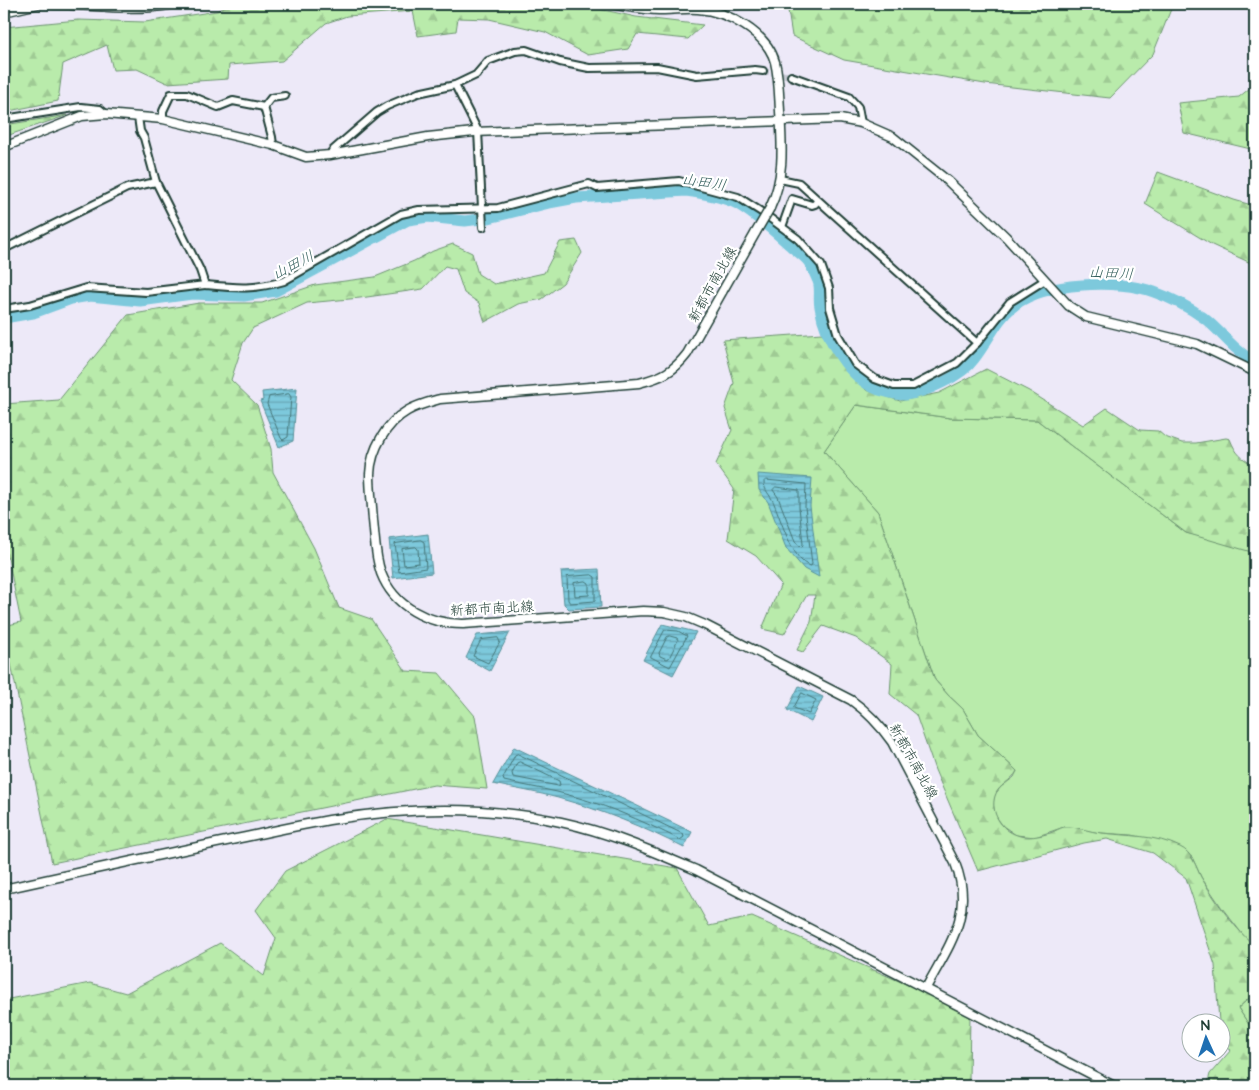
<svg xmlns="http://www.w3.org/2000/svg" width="1259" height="1090" font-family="'Architects Daughter','Klee One',sans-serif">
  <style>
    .grass { fill: #b9ebab; stroke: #6c9470 }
    .forest { fill: url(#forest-firs); stroke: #6c9470 }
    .water { fill: url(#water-rules); stroke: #579199 }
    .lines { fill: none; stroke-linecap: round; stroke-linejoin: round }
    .shore { stroke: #457577; stroke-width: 1 }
    .river { stroke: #7dc9dc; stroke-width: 11 }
    .minor-tunnel { stroke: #c4c7d1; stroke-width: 6; stroke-dasharray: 6 3; stroke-linecap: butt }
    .minor-casing { stroke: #1f3d34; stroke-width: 10 }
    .tertiary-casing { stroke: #1f3d34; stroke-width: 11 }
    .minor { stroke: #fff; stroke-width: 6 }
    .tertiary { stroke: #fff; stroke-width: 8 }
    .tertiary-bridge-casing { stroke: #1f3d34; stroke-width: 11; stroke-linecap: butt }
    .tertiary-bridge { stroke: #fff; stroke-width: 8 }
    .labels { text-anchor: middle; stroke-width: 4.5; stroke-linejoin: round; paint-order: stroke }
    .street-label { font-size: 14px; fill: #1f3d34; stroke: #fff }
    .water-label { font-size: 15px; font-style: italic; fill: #36605e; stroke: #fff }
  </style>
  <defs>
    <pattern id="forest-firs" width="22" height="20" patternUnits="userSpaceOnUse" patternTransform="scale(1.25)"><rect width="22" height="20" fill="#b9ebab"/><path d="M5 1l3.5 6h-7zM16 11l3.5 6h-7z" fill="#9fca94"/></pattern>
    <pattern id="water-rules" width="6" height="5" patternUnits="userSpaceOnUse" patternTransform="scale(1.25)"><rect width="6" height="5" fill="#7dc9dc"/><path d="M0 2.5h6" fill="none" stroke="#66a4b3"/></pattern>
  </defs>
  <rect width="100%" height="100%" fill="#ede9f8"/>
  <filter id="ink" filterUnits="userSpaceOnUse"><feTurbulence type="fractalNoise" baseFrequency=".02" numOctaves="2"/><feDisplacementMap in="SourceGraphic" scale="10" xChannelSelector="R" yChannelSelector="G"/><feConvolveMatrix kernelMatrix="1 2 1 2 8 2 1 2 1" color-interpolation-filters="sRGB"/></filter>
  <g filter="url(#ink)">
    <g class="grass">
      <polygon points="856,405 950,418 1037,420 1186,533 1255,549 1255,945 1247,940 1222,908 1201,877 1192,857 1160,841 1132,835 1100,833 1064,827 1035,837 1016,835 1003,826 995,815 993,803 995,794 1001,787 1014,777 1017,771 978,735 963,709 948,695 935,680 878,512 824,451"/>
      <polygon points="1255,993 1255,1034 1238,1008"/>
    </g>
    <g class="forest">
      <polygon points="229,4 576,4 636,17 703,25 688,39 637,34 628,49 588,55 545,32 489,19 458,18 456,31 418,36 413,11 347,16 326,23 282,61 229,65 228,79 167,83 137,69 113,70 107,45 63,64 58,101 4,112 4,27 78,20 145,22 217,11"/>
      <polygon points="787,4 1211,4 1208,6 1171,9 1153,54 1110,98 985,84 844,60 792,36"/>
      <polygon points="1255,84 1255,150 1184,133 1178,103 1239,97"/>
      <polygon points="68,115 12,134 4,138 4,125"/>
      <polygon points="1158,172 1234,200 1255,206 1255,265 1212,245 1145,204"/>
      <polygon points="576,240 582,253 563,283 542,299 518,304 485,322 479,303 464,293 456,269 445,266 423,289 360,298 307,303 253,328 243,343 231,380 257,405 271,449 273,472 314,548 339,608 371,619 406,671 439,673 475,716 487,789 434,785 52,863 4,630 4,626 21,622 8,558 4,558 4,404 59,400 128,315 199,303 262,303 315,285 375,277 414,261 433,251 453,244 472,253 478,274 494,284 544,273 560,242"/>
      <path d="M822,333L866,390L900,401L939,393L986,369L1029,391L1083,425L1107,408L1140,430L1158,431L1165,437L1182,443H1196L1226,438L1230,439C1236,454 1241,458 1255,466V553L1186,533L1037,420L950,418L856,405L824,451L878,512L935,680L948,695L963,709L978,735L1017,771C1012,781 998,785 995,796C990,812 1001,830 1017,835C1027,839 1040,836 1050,833C1055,831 1060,828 1064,827C1076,826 1090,832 1102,833C1128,836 1156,835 1180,847C1192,852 1196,867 1201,877C1212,896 1238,934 1255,945V993L1238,1008L1255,1034V1086H1207L1210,1074L1231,1050L1222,1045V1022H1219L1215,965L1186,878L1153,853L1107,839L1084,843L978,871L935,770L916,715L890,694L892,664L856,638L823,626L803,652L797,650L811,622L815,595H807L784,634L762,629L781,584L756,556L728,539L734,489L716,464L732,430L725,408L734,383L723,340Z"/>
      <polygon points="387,819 677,868 709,926 752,917 970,1012 969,1081 987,1086 4,1086 4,1000 90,983 126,993 220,943 264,976 276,938 256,910 285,871"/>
    </g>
    <g class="water">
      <polygon points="297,388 293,441 279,447 260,401 263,400 262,392"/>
      <polygon points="758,474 812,478 810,506 819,577 804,569 786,548 768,502 759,490"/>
      <polygon points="428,534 432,573 393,578 389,539"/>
      <polygon points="599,569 601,607 569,609 564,604 561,571"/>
      <polygon points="662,624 696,632 673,675 643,660"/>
      <polygon points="510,632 490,671 466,658 477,635"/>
      <polygon points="799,686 823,697 811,722 787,710"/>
      <path d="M514,747L692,832L684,848C644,827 601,810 558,798C537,792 515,789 493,784Z"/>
    </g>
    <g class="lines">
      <g class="shore">
        <polygon points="289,394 291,397 288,437 283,440 281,438 267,404 269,397"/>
        <path d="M766,480L806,484L805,507L812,564L811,566C792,563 780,515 772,499C768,493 764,489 764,482Z"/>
        <polygon points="776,487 799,490 799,507 803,544 802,547 799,546 795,541 778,497 773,490"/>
        <polygon points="421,540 424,542 426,568 399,572 395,544"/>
        <polygon points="416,547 418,549 419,563 404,565 402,549"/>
        <polygon points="592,575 595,577 595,601 570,603 568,600 567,577"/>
        <polygon points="586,581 589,583 589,595 575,596 574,583"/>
        <polygon points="665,630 678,631 687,636 670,667 651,657"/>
        <polygon points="670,636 677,638 678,640 669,658 667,659 660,656 659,653 667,637"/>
        <polygon points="498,638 500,642 488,663 473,656 481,640"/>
        <polygon points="802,693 816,700 809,714 794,708"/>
        <path d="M518,754L683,834L684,837L680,840C642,820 599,802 557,792C539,788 521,785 504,781L503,778L515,755Z"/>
        <polygon points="520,762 559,781 560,785 558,786 513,777 512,773 517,763"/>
      </g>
      <path class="river" d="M4,318L33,313L71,299L90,296L140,301L192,294L244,296L276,291L408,220L428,217L465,221L489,218L549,203L576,198L686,191C701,193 719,196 733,202C751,210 778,235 793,248C798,252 804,256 808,261C812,266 815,275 818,281C821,289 818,299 820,307C825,338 849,379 879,390C886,392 897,395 905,395C925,393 962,376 974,359C988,342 996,319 1015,305C1044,282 1119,279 1154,292C1171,298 1189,307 1204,318C1222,332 1234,351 1255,362"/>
      <polyline class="minor-tunnel" points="763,71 791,76"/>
      <g class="minor-casing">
        <g id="minor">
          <polyline points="791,76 849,97 858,107 861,123"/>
          <polyline points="455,85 478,131 483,227"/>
          <polyline points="264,107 272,137 273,145"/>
          <polyline points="4,119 81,107 100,109 106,114"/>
          <polyline points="163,119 163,111 171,94 187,94 218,107 233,101 264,107 271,98 285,96"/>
          <polyline points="330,155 332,151 377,112 387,106 418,93 455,85 476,75 488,61 515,51 526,50 560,62 589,68 657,67 697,75 755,70 763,71"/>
          <polyline points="780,179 799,183 977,343"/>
          <polyline points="782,227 792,199 812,205 815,204 817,201"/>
          <polyline points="4,249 127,188 156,182"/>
          <path d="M205,285C237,288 253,290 284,281L401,214L419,210L498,208L589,184L597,188L679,181L738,197L763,213L798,239L821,265L829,288L830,308L838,335L855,364L875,379L894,386H913L957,363L977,343L1010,302L1045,280"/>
          <polyline points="4,309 30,305 86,288 146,292 205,285 200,270 156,182 144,138 140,131 138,117"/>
        </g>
      </g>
      <g class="tertiary-casing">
        <g id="tertiary">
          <path d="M54,4C95,5 132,12 174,4"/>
          <path d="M611,4C628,7 646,10 664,10C675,10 687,8 698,9C727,11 767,33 775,62C779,78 779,95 780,111C782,145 785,177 770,208"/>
          <polyline points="4,12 38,4"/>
          <polyline points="4,147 82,116 106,114 163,119 273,145 306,157 330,155 428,137 474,132 840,119 861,123 893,137 948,181 1006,237 1069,306 1086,317 1197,344 1255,372"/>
          <path d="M756,232L687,354C673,372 662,377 639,383L440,399C429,402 417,405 407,411C386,423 371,450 370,474C370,489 372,505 373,520C375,538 375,556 381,573C394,607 428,624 463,624L643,611L664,612L686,617L705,625L851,700C868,712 880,725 892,742L955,863C975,913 949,945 926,988"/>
          <path d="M4,889C81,872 158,855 236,839C269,832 303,824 336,819C411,807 487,806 561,822C608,832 652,851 696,870L1114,1086"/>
        </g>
      </g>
      <use href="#minor" class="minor"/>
      <use href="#tertiary" class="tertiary"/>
      <g class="tertiary-bridge-casing">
        <polyline id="tertiary-bridge" points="756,232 770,208"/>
      </g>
      <use href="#tertiary-bridge" class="tertiary-bridge"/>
    </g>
  </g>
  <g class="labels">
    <g class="street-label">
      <text transform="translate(712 284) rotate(-61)" y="5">新都市南北線</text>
      <text transform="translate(492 608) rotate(-3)" y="5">新都市南北線</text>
      <text transform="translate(914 761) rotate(61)" y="5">新都市南北線</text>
    </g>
    <g class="water-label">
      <text transform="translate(704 182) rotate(9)" y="5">山田川</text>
      <text transform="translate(293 265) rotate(-27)" y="5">山田川</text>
      <text transform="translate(1111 273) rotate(3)" y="5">山田川</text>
    </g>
  </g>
  <rect width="1259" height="1090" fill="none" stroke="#fff" stroke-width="20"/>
  <rect x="10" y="10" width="1239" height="1070" fill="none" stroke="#1f3d34" stroke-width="2" filter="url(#ink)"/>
  <g transform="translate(1206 1038) rotate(357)"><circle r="24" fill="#ffffff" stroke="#a5b1ae"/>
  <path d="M0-4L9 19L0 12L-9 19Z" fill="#1f6fb2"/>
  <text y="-8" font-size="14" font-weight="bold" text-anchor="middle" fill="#1f3d34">N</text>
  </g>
</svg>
